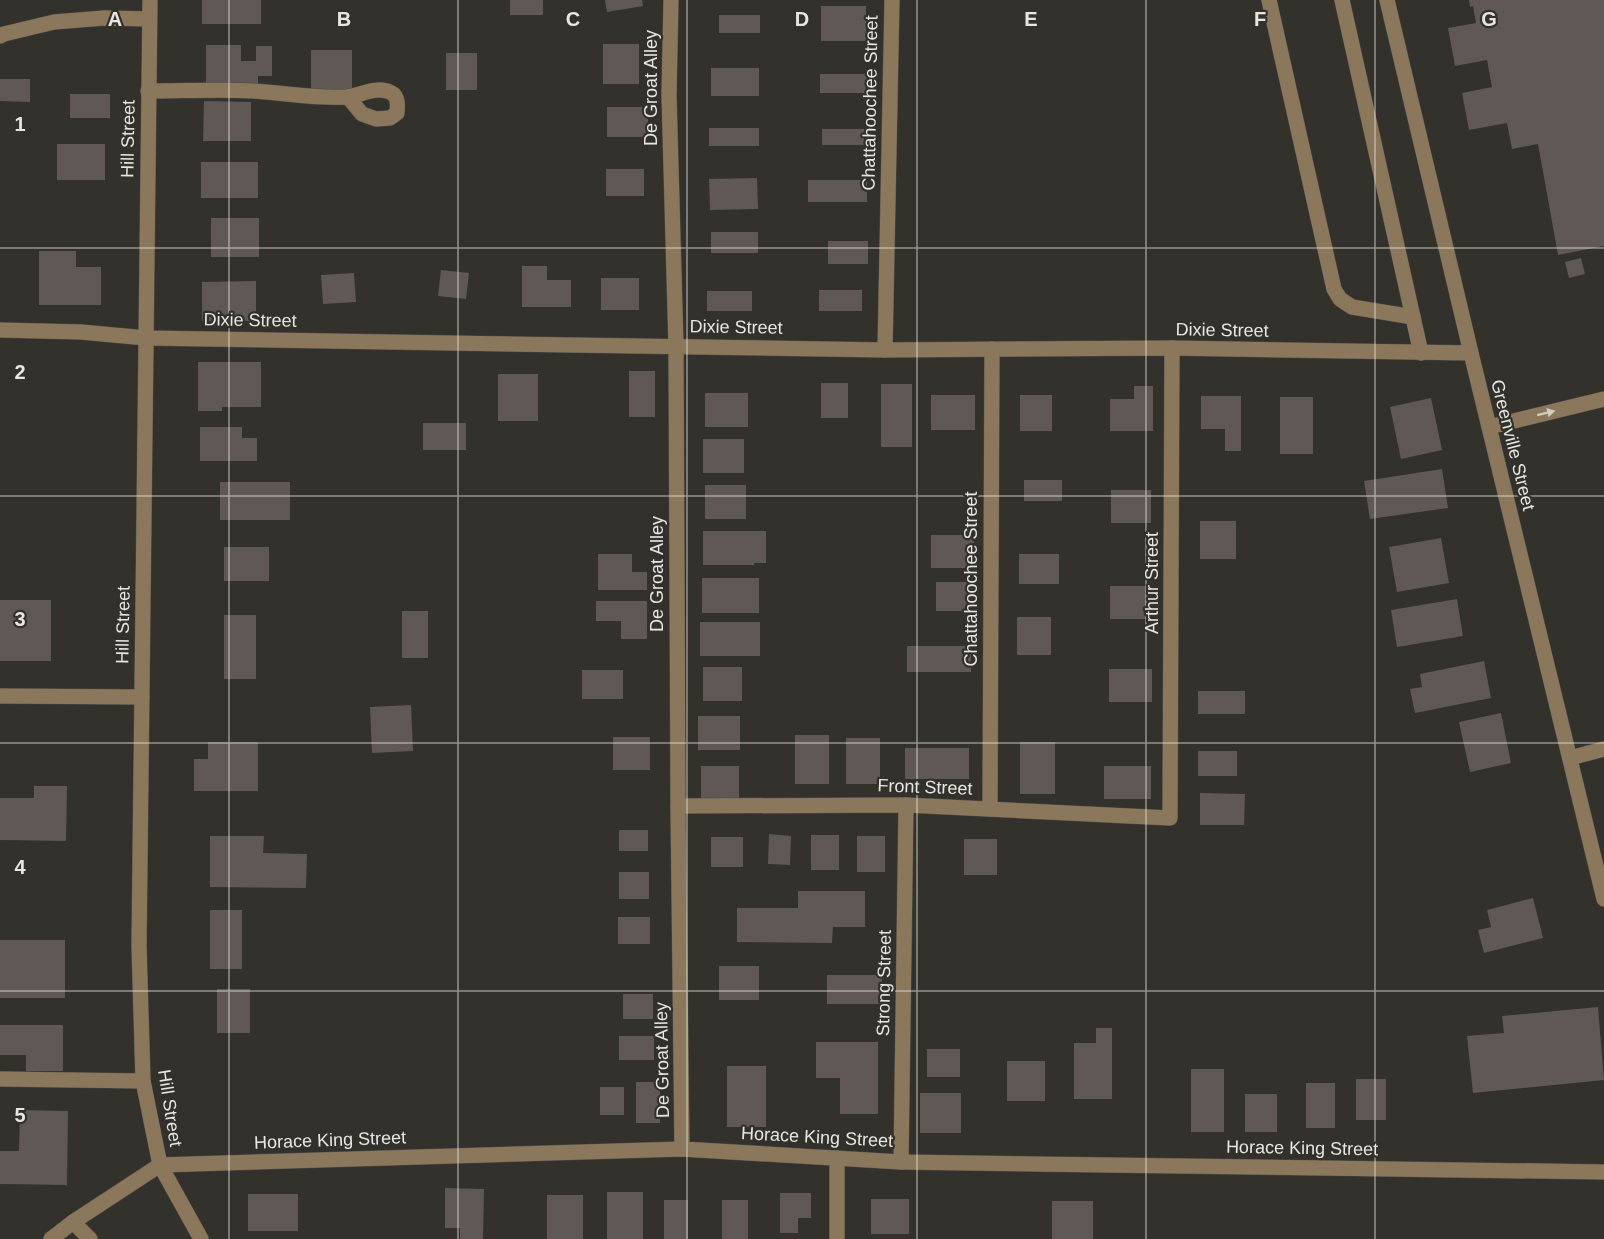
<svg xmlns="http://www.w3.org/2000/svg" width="1604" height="1239" font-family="Arial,sans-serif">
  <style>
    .building { fill: #5f5855 }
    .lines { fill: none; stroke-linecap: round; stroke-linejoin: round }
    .minor-casing { stroke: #4f4e48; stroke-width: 16 }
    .minor { stroke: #8b785c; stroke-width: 15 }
    .oneway { fill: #d0cac0 }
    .grid { fill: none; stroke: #e7e6e2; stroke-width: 1.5; stroke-opacity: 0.55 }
    .labels { text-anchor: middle; stroke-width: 4.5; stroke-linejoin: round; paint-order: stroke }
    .street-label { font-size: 18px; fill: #e7e6e2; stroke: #32312b }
    .grid-label { font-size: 20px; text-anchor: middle; font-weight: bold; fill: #e7e6e2; stroke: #32312b; stroke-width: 4.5; stroke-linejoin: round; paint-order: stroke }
  </style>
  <rect width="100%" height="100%" fill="#32312b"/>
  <g class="building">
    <rect x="202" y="0" width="59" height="24"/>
    <rect x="510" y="0" width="33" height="15"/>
    <polygon points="605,0 642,0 643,6 607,12"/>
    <polygon points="1469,0 1604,0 1604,246 1558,255 1538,144 1512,149 1507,123 1469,130 1462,93 1492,87 1487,60 1455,66 1448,28 1476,23 1473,6 1470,7"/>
    <rect x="821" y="6" width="45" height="35"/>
    <rect x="719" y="15" width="41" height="18"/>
    <rect x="603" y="44" width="36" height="40"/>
    <polygon points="206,45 241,45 241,61 256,61 256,46 272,46 272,76 258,76 258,87 206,87"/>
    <rect x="311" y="50" width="41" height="41"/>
    <rect x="446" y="53" width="31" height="37"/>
    <rect x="711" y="68" width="48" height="28"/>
    <rect x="820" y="74" width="48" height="19"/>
    <polygon points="0,79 30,79 30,102 0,101"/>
    <rect x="70" y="94" width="40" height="24"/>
    <polygon points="204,101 251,102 251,141 203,141"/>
    <rect x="607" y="107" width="41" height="30"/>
    <rect x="709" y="128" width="50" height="18"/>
    <rect x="822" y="129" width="42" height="16"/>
    <rect x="57" y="144" width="48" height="36"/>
    <rect x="201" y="162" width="57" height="36"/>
    <rect x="606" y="169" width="38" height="27"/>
    <polygon points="757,178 758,209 710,210 709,179"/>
    <rect x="808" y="180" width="59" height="22"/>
    <rect x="211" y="218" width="48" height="39"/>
    <rect x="711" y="232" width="47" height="21"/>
    <rect x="828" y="241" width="40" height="23"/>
    <polygon points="39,251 76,251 76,267 101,267 101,305 39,305"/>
    <polygon points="1581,258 1585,274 1569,278 1565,262"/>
    <polygon points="522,266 547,266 547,280 571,280 571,307 522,307"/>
    <polygon points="441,270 469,273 466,299 438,296"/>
    <polygon points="354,273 356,302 323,304 321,275"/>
    <rect x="601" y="278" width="38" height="32"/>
    <polygon points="256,281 256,321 202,321 202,282"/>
    <rect x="819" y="290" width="43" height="21"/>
    <rect x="707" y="291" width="45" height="20"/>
    <polygon points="198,362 261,362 261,407 222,407 222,411 198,411"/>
    <rect x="629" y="371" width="26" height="46"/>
    <rect x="498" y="374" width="40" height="47"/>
    <rect x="821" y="383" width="27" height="35"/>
    <rect x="881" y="384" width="31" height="63"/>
    <polygon points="1134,386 1153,386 1153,431 1110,431 1110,399 1134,399"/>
    <rect x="705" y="393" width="43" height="34"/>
    <rect x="931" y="395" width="44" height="35"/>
    <rect x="1020" y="395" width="32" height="36"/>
    <polygon points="1201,396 1241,396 1241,451 1225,451 1225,429 1201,429"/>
    <rect x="1280" y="397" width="33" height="57"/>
    <polygon points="1431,398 1442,450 1401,459 1390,407"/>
    <rect x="423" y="423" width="43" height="27"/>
    <polygon points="200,427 242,427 242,438 257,438 257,461 200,461"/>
    <rect x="703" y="439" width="41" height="34"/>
    <polygon points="1442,469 1448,508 1370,519 1364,481"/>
    <rect x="1024" y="480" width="38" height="21"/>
    <rect x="220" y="482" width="70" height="38"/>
    <rect x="705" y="485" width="41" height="34"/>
    <rect x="1111" y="490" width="40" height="33"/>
    <rect x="1200" y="521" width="36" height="38"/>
    <polygon points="703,531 766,531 766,563 754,563 754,565 703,565"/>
    <rect x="931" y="535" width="43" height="33"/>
    <polygon points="1441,538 1449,583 1397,592 1389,547"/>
    <rect x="224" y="547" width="45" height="34"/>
    <polygon points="598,554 632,554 632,572 647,572 647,590 598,590"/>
    <rect x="1019" y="554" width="40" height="30"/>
    <rect x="702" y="578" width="57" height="35"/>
    <rect x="936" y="582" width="36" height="29"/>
    <rect x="1110" y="586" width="42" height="33"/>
    <polygon points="1457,599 1463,636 1397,647 1391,610"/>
    <rect x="0" y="600" width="51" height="61"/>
    <polygon points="596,601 647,601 647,639 621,639 621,621 596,621"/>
    <rect x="402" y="611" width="26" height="47"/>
    <rect x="224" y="615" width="32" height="64"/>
    <rect x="1017" y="617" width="34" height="38"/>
    <rect x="700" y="622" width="60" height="34"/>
    <rect x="907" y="646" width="64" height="26"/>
    <polygon points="1484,661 1491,698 1415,713 1410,689 1422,687 1420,674"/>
    <rect x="703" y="667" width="39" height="34"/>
    <rect x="1109" y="669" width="43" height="33"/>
    <rect x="582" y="670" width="41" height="29"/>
    <rect x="1198" y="691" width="47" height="23"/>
    <polygon points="411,705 413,751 372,753 370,707"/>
    <polygon points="1501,713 1511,763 1470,772 1459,722"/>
    <rect x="698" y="716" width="42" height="34"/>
    <rect x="795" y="735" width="34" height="49"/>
    <rect x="613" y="737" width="37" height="33"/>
    <rect x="846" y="738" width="34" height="46"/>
    <polygon points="208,742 258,742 258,791 194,791 194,759 208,759"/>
    <rect x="1020" y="742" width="35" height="52"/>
    <rect x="905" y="748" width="64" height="31"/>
    <rect x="1198" y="751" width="39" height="25"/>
    <rect x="701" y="766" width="38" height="34"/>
    <rect x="1104" y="766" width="47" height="33"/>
    <polygon points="34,786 67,786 66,841 0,840 0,798 34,798"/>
    <polygon points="1200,793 1245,794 1244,825 1200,825"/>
    <rect x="619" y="830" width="29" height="21"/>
    <polygon points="769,834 791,836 790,865 768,864"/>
    <rect x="811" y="835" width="28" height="35"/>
    <polygon points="210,836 264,836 263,853 307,854 306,888 210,887"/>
    <rect x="857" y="836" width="28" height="36"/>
    <rect x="711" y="837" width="32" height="30"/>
    <rect x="964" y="839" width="33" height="36"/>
    <rect x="619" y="872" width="30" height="27"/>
    <polygon points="798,891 865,891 865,927 833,927 832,943 737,942 737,908 798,908"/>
    <polygon points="1533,898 1543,938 1484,953 1478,930 1491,927 1487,910"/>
    <rect x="210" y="910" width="32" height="59"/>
    <rect x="618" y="917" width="32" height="27"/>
    <rect x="0" y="940" width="65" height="58"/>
    <rect x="719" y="966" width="40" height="34"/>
    <rect x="827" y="975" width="55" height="29"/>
    <rect x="217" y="989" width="33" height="44"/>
    <rect x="623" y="994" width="30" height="25"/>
    <polygon points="1598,1007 1604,1080 1473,1093 1467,1036 1504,1033 1502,1016"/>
    <polygon points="0,1025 63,1025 63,1071 26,1071 26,1055 0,1055"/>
    <polygon points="1096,1028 1112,1028 1112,1099 1074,1099 1074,1043 1096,1043"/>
    <rect x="619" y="1036" width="35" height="24"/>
    <polygon points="816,1042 878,1042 878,1114 840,1114 840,1078 816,1078"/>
    <rect x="927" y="1049" width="33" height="28"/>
    <rect x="1007" y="1061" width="38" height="40"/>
    <rect x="727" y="1066" width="39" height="61"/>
    <rect x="1191" y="1069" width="33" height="63"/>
    <rect x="1356" y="1079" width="30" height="41"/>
    <rect x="636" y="1082" width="24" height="41"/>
    <rect x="1306" y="1083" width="29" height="45"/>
    <rect x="600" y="1087" width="24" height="28"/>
    <rect x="920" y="1093" width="41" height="40"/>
    <rect x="1245" y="1094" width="32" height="38"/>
    <polygon points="20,1110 68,1111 67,1185 0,1184 0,1151 19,1151"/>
    <polygon points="445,1188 484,1189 483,1239 460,1239 460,1228 445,1228"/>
    <rect x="607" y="1192" width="36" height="47"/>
    <polygon points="780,1193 811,1193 811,1218 798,1218 798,1233 780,1233"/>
    <rect x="248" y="1194" width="50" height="37"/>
    <rect x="547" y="1195" width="36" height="44"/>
    <rect x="871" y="1199" width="38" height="35"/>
    <rect x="664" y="1200" width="24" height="39"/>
    <rect x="722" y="1200" width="26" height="39"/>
    <rect x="1052" y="1201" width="41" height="38"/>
  </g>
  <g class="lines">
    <g class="minor-casing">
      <g id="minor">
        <polyline points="150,0 139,946 143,1081 160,1165 201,1239"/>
        <polyline points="671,0 669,95 676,346 678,806 682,1149"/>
        <polyline points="1269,0 1334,289 1340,299 1352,307 1413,317"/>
        <polyline points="1342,0 1421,353"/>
        <polyline points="1387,0 1471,353 1604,899"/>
        <polyline points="0,36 4,34 54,22 104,18 149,19"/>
        <path d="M148,91C184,91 219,89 254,91C284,93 316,99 346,97C360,96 372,87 387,91C398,94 398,102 397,113L390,118L376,119L362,114L348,97"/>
        <polyline points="0,330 81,332 146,338 885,350 1172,348 1471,353"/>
        <polyline points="885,350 892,0"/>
        <polyline points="1489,427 1604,399"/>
        <polyline points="0,696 142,697"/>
        <polyline points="1570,758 1604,749"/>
        <polyline points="678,806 906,805 1170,818 1172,348"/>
        <polyline points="990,809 992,349"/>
        <polyline points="0,1079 143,1081"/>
        <polyline points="901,1162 906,805"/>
        <polyline points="73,1222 90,1239"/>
        <polyline points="51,1239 73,1222 160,1165 682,1149 901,1162 1604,1172"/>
        <polyline points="837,1239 837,1158"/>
      </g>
    </g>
    <use href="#minor" class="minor"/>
  </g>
  <defs><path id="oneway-solid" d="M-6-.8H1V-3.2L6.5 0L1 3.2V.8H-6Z" transform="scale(1.5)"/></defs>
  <use class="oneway" href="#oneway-solid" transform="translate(1546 413) rotate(-14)"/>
  <path class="grid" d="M229,0V1239M458,0V1239M687,0V1239M917,0V1239M1146,0V1239M1375,0V1239M0,248H1604M0,496H1604M0,743H1604M0,991H1604"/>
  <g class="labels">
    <g class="street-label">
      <text transform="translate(651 88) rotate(-90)" y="6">De Groat Alley</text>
      <text transform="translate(870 103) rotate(-89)" y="6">Chattahoochee Street</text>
      <text transform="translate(128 139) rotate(-89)" y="6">Hill Street</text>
      <text transform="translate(250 320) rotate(1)" y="6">Dixie Street</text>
      <text transform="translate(736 327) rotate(1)" y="6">Dixie Street</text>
      <text transform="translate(1222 330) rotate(1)" y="6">Dixie Street</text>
      <text transform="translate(1513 445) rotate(76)" y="6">Greenville Street</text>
      <text transform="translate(657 574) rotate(-90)" y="6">De Groat Alley</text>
      <text transform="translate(971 579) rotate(-90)" y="6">Chattahoochee Street</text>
      <text transform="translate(1152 583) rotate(-90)" y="6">Arthur Street</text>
      <text transform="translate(123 625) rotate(-89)" y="6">Hill Street</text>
      <text transform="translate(925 787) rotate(2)" y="6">Front Street</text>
      <text transform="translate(884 983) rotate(-89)" y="6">Strong Street</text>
      <text transform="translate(662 1060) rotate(-91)" y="6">De Groat Alley</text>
      <text transform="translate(170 1108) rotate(81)" y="6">Hill Street</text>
      <text transform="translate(817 1137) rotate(3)" y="6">Horace King Street</text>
      <text transform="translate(330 1140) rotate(-2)" y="6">Horace King Street</text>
      <text transform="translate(1302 1148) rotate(1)" y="6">Horace King Street</text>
    </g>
  </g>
  <g class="grid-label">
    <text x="115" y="26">A</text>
    <text x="344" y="26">B</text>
    <text x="573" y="26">C</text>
    <text x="802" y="26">D</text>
    <text x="1031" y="26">E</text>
    <text x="1260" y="26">F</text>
    <text x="1489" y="26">G</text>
    <text x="20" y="131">1</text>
    <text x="20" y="379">2</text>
    <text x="20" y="626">3</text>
    <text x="20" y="874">4</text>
    <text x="20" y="1122">5</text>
  </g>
</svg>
